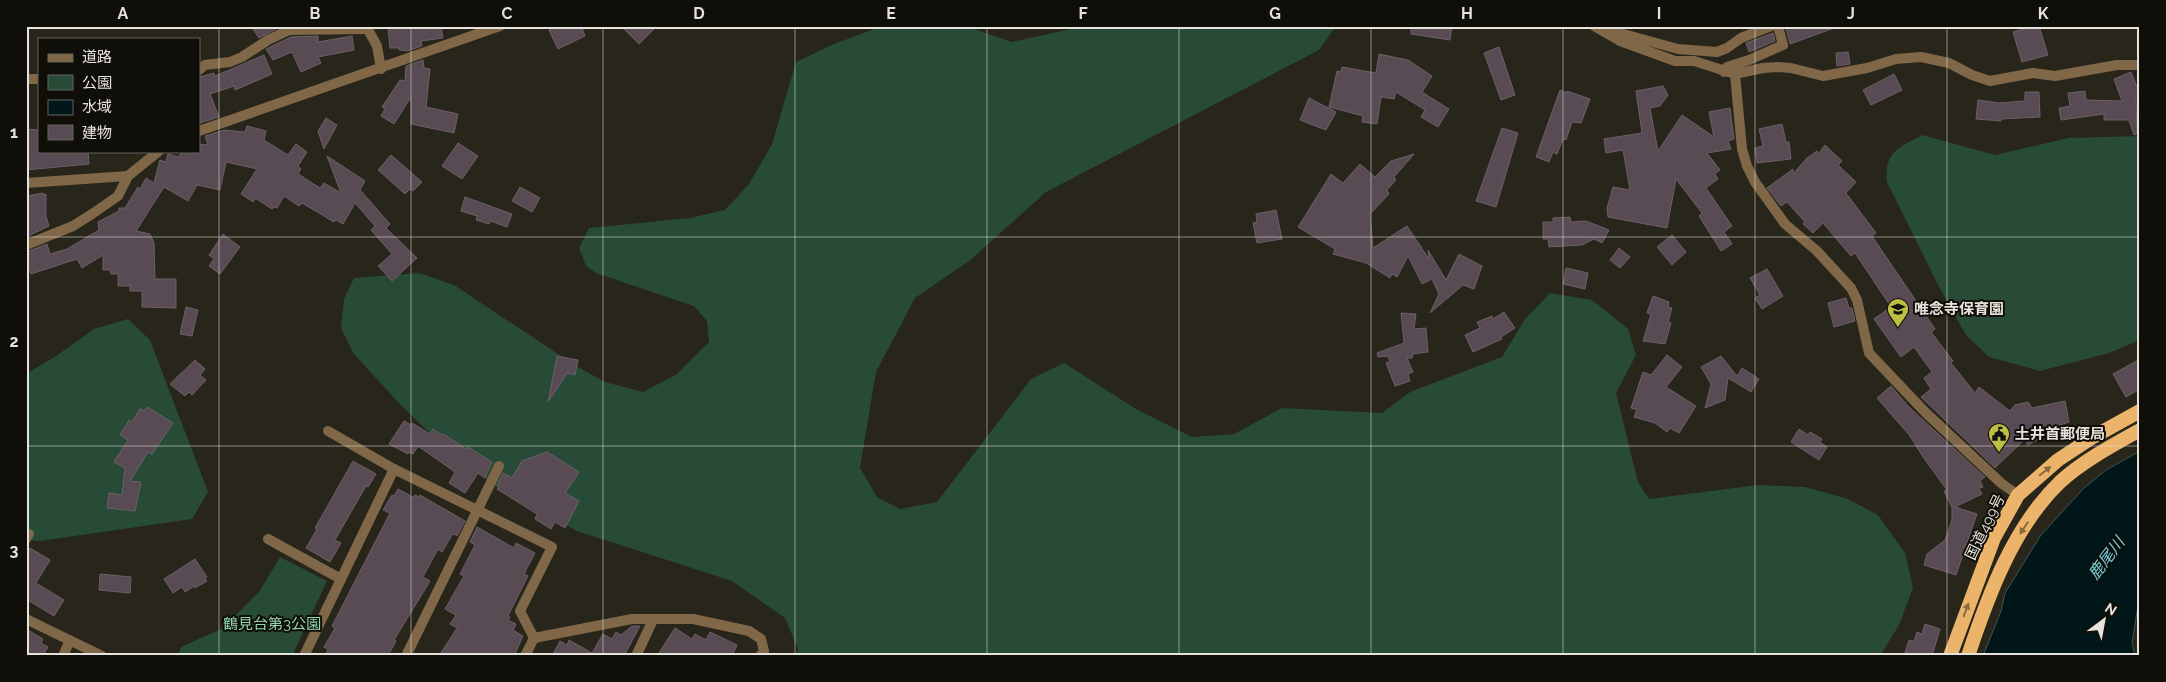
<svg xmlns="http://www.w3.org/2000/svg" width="2166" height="682" font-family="Raleway,'Noto Sans JP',sans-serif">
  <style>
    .green { fill: #274b37 }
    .water { fill: #001619; stroke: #455453 }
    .building { fill: #584b53; stroke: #6d6068 }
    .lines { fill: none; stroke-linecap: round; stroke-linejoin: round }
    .minor { stroke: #7f6748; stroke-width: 10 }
    .trunk { stroke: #ecb46a; stroke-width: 14 }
    .oneway { fill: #89693e }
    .grid { fill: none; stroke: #e5e3db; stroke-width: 1; stroke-opacity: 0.55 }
    .labels { text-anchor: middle; stroke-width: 4; stroke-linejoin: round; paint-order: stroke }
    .poi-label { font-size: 15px; font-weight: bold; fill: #e5e3db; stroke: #100e09; text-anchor: start }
    .street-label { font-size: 15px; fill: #e5e3db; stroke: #100e09 }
    .park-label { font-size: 15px; fill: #91d6ae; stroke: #100e09 }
    .water-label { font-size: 16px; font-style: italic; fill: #76d4dd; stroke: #100e09 }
    .neatline { fill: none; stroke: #e5e3db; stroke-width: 2 }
    .grid-label { font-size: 16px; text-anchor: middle; font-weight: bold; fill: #e5e3db }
  </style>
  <rect width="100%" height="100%" fill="#28251a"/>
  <g class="green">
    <polygon points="882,26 953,26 971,28 1012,42 1085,26 1336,26 1319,50 1046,192 969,261 915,298 876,372 860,468 877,497 900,509 937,502 1031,379 1064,363 1136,409 1192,437 1234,434 1282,408 1382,413 1410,392 1502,357 1525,319 1550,293 1592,300 1628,329 1636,355 1616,393 1638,482 1649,499 1758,485 1805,487 1848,499 1878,515 1905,553 1913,588 1899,625 1880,656 796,656 798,649 785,618 732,581 577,531 501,490 449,452 398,402 354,354 341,328 344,299 354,278 419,273 454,285 573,364 605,382 643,392 677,374 709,342 707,321 694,306 596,273 586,266 579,248 589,228 690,218 725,210 749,184 772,144 796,62 834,44"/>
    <path d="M1922,135L1995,155L2069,138L2140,136V340L2109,353L2040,371L1989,357L1966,335L1939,287L1887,182C1884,152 1898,148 1922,135Z"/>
    <polygon points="128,319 150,340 208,492 192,519 40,541 26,540 26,374 56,356 94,329"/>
    <polygon points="280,557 327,581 292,656 178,656 181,647 223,628 259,592"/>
  </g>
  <polygon class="water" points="2140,451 2140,593 2132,643 2135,656 1983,656 2001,611 2005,593 2041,535 2084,488 2106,470"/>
  <g class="building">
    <polygon points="251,26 280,26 280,27 259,38"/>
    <polygon points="388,26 441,26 443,38 421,41 422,46 407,51 399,50 399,48 390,48"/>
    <polygon points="557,26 581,26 585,36 558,49 549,30"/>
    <polygon points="621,26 657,26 639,44"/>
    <polygon points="1411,26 1452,26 1450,40 1411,34"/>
    <polygon points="1789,26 1834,26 1834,28 1790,44 1786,28"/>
    <polygon points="2033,26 2039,26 2048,55 2022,62 2013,32"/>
    <polygon points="1773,33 1775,41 1749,52 1746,43"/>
    <polygon points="318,36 318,42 352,36 354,50 318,57 321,63 301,72 292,52 273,60 266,49 291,37"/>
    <polygon points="1499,47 1515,95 1501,100 1484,53"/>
    <polygon points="1848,52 1850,64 1837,66 1836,53"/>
    <polygon points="1379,54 1408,60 1432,76 1422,92 1449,109 1438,127 1421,117 1425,110 1396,92 1394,99 1381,97 1377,124 1362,122 1363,116 1329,107 1337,71 1341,72 1342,67 1376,73"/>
    <polygon points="264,55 272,74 235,90 234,86 210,94 219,117 200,123 199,77 214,73 215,76"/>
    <polygon points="423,60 424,68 430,69 426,107 458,114 454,133 411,124 411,97 394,124 381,116 385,109 382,107 400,80 405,81 406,66"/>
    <polygon points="2131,72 2140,94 2136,96 2137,134 2134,135 2129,120 2104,120 2104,114 2061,120 2059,108 2070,106 2068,93 2085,91 2086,100 2122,101 2114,79"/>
    <polygon points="1894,74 1902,90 1871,105 1863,90"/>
    <polygon points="1663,86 1668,95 1660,106 1650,108 1658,151 1682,115 1714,137 1709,112 1730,108 1734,139 1728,141 1731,149 1707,153 1720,170 1715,174 1718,179 1706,188 1732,226 1724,232 1732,244 1721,251 1699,216 1702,213 1676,179 1667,228 1608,217 1607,208 1613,187 1630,190 1623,150 1606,153 1604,139 1642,133 1636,91"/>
    <polygon points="1560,90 1567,93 1567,91 1590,99 1581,123 1572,122 1566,140 1563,139 1557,154 1553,152 1549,162 1536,157"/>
    <polygon points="2025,92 2039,92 2040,117 2001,119 2001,121 1976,119 1978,100 1999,103 2025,101"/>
    <polygon points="1309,98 1336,112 1326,130 1300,120"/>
    <polygon points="326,118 337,125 324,149 318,131"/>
    <polygon points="1782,124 1786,142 1789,142 1791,159 1757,163 1755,148 1763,146 1759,129"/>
    <polygon points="247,126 266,131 264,140 288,155 296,144 307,152 298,166 301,169 298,174 320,188 324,183 341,193 327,156 365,181 360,190 390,224 386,228 417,258 392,281 378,266 392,254 371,230 375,226 355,203 343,224 336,220 334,222 302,203 299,206 284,196 277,208 274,207 272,209 255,198 253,202 241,194 257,169 226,162 220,190 197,185 188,201 164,187 136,231 150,234 154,243 155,279 176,279 176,308 142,307 142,291 130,291 130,286 118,286 118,274 111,274 110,270 103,270 103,255 82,268 77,259 31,274 26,260 26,252 47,244 50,254 67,249 99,230 98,222 119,211 119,208 125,208 138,187 140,189 146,178 154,183 160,160 166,162 168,154 178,157 184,151 199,151 199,144 208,145 205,136 224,130 245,132"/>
    <polygon points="1502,128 1518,133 1496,207 1476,201"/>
    <polygon points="26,129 39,130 39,151 88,151 89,164 26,170"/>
    <polygon points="458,143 478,156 462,179 442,166"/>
    <polygon points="1825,145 1842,161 1838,165 1856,182 1846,193 1876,233 1872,236 1935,329 1931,332 1953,361 1951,363 1975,393 1979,387 2010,411 2015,405 2028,402 2032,408 2065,401 2069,422 2060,425 2059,428 2028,445 2025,439 1995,468 1921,397 1931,389 1924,378 1932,372 1914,347 1901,357 1874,319 1891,307 1855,253 1851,256 1823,223 1813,233 1803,224 1805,222 1787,202 1781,206 1767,188 1793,169 1793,174 1807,158 1817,151 1819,153"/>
    <polygon points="1414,154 1394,177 1396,180 1387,190 1389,194 1370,214 1373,248 1407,226 1429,259 1428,250 1446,280 1459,254 1482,266 1474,289 1463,285 1430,313 1439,294 1432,279 1422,284 1408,256 1397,277 1392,274 1390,278 1366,263 1333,254 1335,249 1298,227 1331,174 1343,183 1360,164 1375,177 1391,161"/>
    <polygon points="391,155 422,182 413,191 410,189 405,194 378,170"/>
    <polygon points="520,187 540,198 532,212 512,201"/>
    <polygon points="43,193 43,195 46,194 46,216 49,226 26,237 26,196"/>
    <polygon points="465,197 512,214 507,227 490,221 489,224 476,220 477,216 461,211"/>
    <polygon points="1276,210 1282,239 1257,243 1253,223 1257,222 1256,214"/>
    <polygon points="1570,217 1571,222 1586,221 1609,230 1602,243 1594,239 1582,245 1549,247 1548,239 1543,239 1543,222 1553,222 1553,218"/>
    <polygon points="223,234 240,247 220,274 209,266 214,259 209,255"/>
    <polygon points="1672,235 1686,252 1672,265 1657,247"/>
    <polygon points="1619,248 1630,257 1620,268 1610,260"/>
    <polygon points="1566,268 1588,273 1585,289 1563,284"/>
    <polygon points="1767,269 1783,296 1762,309 1755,298 1760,295 1750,278"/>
    <polygon points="1653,296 1669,302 1668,307 1672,308 1668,322 1671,323 1665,344 1643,341 1651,314 1647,313"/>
    <polygon points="1846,298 1849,308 1852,308 1855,321 1834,327 1828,303"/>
    <polygon points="186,307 198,310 192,336 180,334"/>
    <polygon points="1504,312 1515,328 1501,337 1502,339 1473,352 1465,335 1480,328 1477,322 1492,316 1493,319"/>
    <polygon points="1401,313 1416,314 1414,329 1426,328 1428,352 1413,354 1412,358 1407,358 1413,372 1408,374 1410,381 1395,386 1386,363 1390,361 1388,356 1378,357 1377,353 1404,343"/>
    <polygon points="1667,355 1682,367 1666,387 1696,406 1679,433 1670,428 1667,432 1655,423 1634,417 1637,410 1631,408 1643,372 1651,375"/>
    <polygon points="557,356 578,360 575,375 567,373 548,402"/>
    <polygon points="1721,356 1737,376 1742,368 1759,379 1751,392 1728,378 1725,400 1705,408 1711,384 1701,367"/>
    <polygon points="2140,359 2140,389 2126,397 2113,374"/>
    <polygon points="195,360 205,369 200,375 206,380 192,395 189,392 185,396 170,384"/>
    <polygon points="1891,386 1909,407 1985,477 1980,481 1983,487 1979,488 1982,494 1955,507 1977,514 1956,575 1924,565 1927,554 1945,540 1952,520 1952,508 1944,491 1947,490 1923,457 1910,436 1877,398"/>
    <polygon points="147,407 173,423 152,454 148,452 130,481 141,482 135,511 107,508 109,493 122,495 125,468 114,462 128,440 120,435 129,420 132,422 140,409 144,411"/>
    <polygon points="404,421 411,425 412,423 430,434 433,429 442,435 443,434 466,449 468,447 492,462 485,478 478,473 465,493 449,483 455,472 418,446 413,454 409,452 408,454 389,444"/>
    <polygon points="1799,429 1808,435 1810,432 1822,439 1820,442 1827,447 1819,460 1791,442"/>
    <polygon points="547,452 579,472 565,493 579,501 565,528 555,522 551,529 535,519 537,514 497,489 499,487 497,486 503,473 512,478 522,461"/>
    <polygon points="353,461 376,474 368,487 366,486 335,540 341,543 330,562 306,548 317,529 315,528"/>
    <polygon points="398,489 413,497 415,495 419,497 420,495 465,521 457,536 454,534 452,535 442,552 438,549 423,577 430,581 394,640 396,641 388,656 325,656 328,650 324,647 335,628 332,626 390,513 383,510 392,495 394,496"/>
    <polygon points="477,527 514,548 516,543 535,553 524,574 528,576 508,616 510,617 508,620 516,624 513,630 523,636 514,656 439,656 457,628 450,624 456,615 445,609 464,576 460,574 475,545 470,542"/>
    <polygon points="30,548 50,560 36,583 64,600 54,616 26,599 26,555"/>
    <polygon points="195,559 207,577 205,579 207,581 195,588 194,586 185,592 182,587 173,593 164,579"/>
    <polygon points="100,574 131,577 130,593 99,590"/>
    <polygon points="1925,624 1940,629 1932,656 1904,656 1909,640 1914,641 1917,632 1922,634"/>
    <polygon points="632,626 640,626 624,656 552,656 560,641 567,645 569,640 592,653 603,634 612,639 616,632 621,635"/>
    <polygon points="675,628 692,639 695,634 706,640 710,632 737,645 732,656 657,656"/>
    <polygon points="26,629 43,639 41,643 48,647 43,656 26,656"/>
  </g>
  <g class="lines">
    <g class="minor">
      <polyline points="366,26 377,46 381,69"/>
      <polyline points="1594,26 1620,41 1675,61 1694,61 1735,74 1763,68 1778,67 1791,68 1823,76 1867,68 1896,59 1921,57 1949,63 1972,75 1990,81 2033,73 2055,76 2117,65 2140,65"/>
      <polyline points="1605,29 1678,49 1717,52 1727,48 1741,38 1771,26"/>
      <polyline points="199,70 205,65 230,62 242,57 268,40 289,30 366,29"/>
      <polyline points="1724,72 1727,67 1749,60 1783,45 1778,26"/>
      <polyline points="1735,74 1742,149 1747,166 1755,182 1785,224 1817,251 1851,288 1857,300 1869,353 1925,412 2001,483 2018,495"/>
      <polyline points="26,79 39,79"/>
      <polyline points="199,131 500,26"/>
      <polyline points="26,183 128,176"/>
      <polyline points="26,245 73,226 92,214 118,196 128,176 159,151"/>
      <polyline points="328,431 394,469"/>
      <polyline points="26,539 29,534"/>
      <polyline points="268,539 341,579"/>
      <polyline points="26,619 102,656"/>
      <polyline points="534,638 632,619 693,619 749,631 761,639 764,651 760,656"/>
      <polyline points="63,656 70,640"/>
      <polyline points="304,656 394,469 552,547 520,611 534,638"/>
      <polyline points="406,656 499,466"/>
      <polyline points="525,656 534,638"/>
      <polyline points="636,656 653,620"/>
    </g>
    <g class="trunk">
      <polyline points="1950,656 1994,538 2018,495 2058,460 2093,437 2140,411"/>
      <path d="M1968,656C1988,596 2013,527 2060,482C2083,461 2113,445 2140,430"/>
    </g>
  </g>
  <defs><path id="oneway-solid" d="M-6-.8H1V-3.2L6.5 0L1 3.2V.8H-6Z" transform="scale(1.25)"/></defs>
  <g class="oneway">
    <use href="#oneway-solid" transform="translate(2045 471) rotate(-39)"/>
    <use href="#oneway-solid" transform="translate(2024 528) rotate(124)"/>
    <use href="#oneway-solid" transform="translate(1966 610) rotate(-70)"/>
  </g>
  <path class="grid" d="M219,26V656M411,26V656M603,26V656M795,26V656M987,26V656M1179,26V656M1371,26V656M1563,26V656M1755,26V656M1947,26V656M26,237H2140M26,446H2140"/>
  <defs>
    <g id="school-pin" transform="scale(1.125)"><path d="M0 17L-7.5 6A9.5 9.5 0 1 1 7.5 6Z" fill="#bdbf43" stroke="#100e09"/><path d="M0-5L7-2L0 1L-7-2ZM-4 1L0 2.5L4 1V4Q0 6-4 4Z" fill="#111"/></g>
    <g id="civic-pin" transform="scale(1.125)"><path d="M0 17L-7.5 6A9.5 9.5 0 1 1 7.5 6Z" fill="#bdbf43" stroke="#100e09"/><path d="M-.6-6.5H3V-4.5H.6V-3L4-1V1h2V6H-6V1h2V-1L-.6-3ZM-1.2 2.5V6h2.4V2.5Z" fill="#111"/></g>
  </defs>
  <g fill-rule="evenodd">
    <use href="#school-pin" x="1898" y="309"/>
    <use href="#civic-pin" x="1999" y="434"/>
  </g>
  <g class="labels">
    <g class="poi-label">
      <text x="1914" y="314">唯念寺保育園</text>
      <text x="2015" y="439">土井首郵便局</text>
    </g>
    <g class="street-label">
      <text transform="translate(1985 527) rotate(-64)" y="5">国道499号</text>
    </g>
    <g class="park-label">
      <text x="272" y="629">鶴見台第3公園</text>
    </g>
    <g class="water-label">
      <text transform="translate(2106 558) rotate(-53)" y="6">鹿尾川</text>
    </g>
  </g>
  <rect width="2166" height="682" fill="none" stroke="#100e09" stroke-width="55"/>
  <rect x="38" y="38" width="162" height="115" fill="#100e09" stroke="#65635d"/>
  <rect x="48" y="54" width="25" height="8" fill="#7f6748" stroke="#65635d"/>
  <text x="82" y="62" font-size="15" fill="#e5e3db">道路</text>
  <rect x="48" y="75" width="25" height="15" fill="#274b37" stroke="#65635d"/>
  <text x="82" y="88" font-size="15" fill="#e5e3db">公園</text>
  <rect x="48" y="100" width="25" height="15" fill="#001619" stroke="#65635d"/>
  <text x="82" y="112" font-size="15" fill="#e5e3db">水域</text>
  <rect x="48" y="125" width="25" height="15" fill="#584b53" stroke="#65635d"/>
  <text x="82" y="138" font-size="15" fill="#e5e3db">建物</text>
  <g transform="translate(2104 620) rotate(32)" stroke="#100e09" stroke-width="4" paint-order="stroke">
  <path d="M0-4L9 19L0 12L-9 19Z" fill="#e5e3db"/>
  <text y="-8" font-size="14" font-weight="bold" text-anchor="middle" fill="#e5e3db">N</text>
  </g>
  <rect x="28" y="28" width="2110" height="626" class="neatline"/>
  <g class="grid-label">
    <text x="123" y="19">A</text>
    <text x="315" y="19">B</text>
    <text x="507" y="19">C</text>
    <text x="699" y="19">D</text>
    <text x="891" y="19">E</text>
    <text x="1083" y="19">F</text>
    <text x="1275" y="19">G</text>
    <text x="1467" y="19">H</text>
    <text x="1659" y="19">I</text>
    <text x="1851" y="19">J</text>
    <text x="2043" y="19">K</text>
    <text x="14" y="138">1</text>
    <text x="14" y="347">2</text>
    <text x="14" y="556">3</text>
  </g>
</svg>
